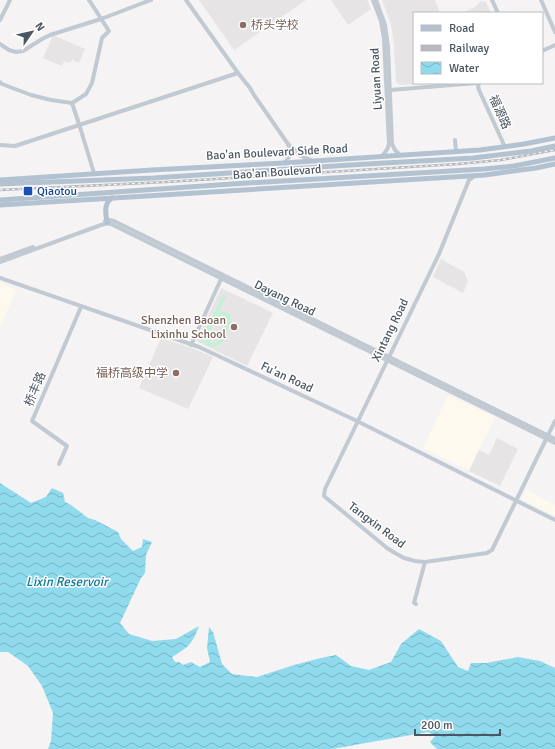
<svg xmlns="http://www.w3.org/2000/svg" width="555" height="749" font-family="Signika,'Noto Sans SC',sans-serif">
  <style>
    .commercial { fill: #fdf9ef }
    .education { fill: #e6e4e5 }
    .pitch { fill: #c3f1d5; fill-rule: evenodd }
    .water { fill: url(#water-waves) }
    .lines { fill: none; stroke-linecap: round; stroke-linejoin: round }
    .minor { stroke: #c1cad2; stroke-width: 4 }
    .major { stroke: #b3c2d1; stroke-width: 5 }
    .rail-casing { stroke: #b5b8bd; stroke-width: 2.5 }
    .rail { stroke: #fff; stroke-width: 1; stroke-dasharray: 3; stroke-linecap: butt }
    .education-dot { fill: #8d6e63; stroke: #fff; stroke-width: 1.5 }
    .transit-dot { fill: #1a4fb4; stroke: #fff; stroke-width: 1.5 }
    .labels { text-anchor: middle; stroke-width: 3; stroke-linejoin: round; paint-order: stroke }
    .education-label { font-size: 12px; fill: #785e54; stroke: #fff; text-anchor: end }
    .street-label { font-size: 12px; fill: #4a5661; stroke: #fff }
    .transit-label { font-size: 12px; fill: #164399; stroke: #fff; text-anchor: start }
    .water-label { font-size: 13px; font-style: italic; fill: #0c7c9b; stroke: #fff }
  </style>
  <defs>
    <pattern id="water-waves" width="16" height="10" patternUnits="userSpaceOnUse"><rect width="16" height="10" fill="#90daee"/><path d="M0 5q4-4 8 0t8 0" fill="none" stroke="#78b4c4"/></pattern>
  </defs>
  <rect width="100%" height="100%" fill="#f5f3f3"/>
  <g class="commercial">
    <polygon points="0,282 16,290 0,327"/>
    <polygon points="448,395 495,417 469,471 423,448"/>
    <polygon points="526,490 555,505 555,516 521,499"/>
  </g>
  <g class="education">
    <polygon points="199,0 306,0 234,50"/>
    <polygon points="331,0 367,0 371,9 348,25"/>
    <polygon points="382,0 435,0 440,13 414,13 414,83 431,83 400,85 396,82 394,44 391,24"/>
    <polygon points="481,1 486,2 491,13 462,13 475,7"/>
    <polygon points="53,35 85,49 79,63 72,60 70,63 64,61 62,66 43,58"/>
    <polygon points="441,259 464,272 468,281 463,293 433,277"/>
    <polygon points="221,288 273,313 247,366 196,341"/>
    <polygon points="161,338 189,347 213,357 188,409 139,388"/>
    <polygon points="497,438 518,449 500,486 469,471 479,450 489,455"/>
  </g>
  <path class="pitch" d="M223,295L226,297L218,312C236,310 231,324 226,333C224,337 223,342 220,344C214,350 207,346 204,340L202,343L199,342ZM221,315C226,316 228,319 227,324L218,341L215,343H211L208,339C208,335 214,320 218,317C219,316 220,316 221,315Z"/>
  <path class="water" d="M0,483L31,503L46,497L52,488L63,493L65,502L71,505L88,518L95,520L118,532L121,539L133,551L142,547L143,539L152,542L146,555L145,573L141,578L120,623L129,634L152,641L176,639L199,626C192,645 188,647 172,657L175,662H179L183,665L191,662L200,667L210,662L207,648L209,627L213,632L222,664L232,674L257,677L294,665L321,658L336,655L351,666L369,670L391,662L401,644L419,629L441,641L458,667L468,671L471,663H486L518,657L540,661L555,668V749H437L430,742L435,736L428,732L332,749H48L51,741L53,713L42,686L28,666L8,652H0Z"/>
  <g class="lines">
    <g class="minor">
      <polyline points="89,0 109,31 102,38 92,83 86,94 72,103 79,124 94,173"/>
      <polyline points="186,0 238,73 250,88 254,95 288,144"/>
      <path d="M373,0L381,21L384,39L389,144C388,149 386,152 382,156"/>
      <polyline points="376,0 385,25 388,47 392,144 395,150 400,155"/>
      <polyline points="492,0 498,13"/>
      <polyline points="541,0 555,32"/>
      <polyline points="0,20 10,0"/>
      <polyline points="0,44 9,50 16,52 23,51 42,39 50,35 101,19 151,0"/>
      <polyline points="542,51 555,45"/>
      <polyline points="0,82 2,84 31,95 51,100 72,103"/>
      <polyline points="479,83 478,86 479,90 505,147"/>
      <polyline points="390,90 477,83"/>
      <polyline points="455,140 456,151"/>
      <polyline points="0,145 15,146 238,73"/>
      <path d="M284,163C291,157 291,152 288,144L301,156L311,160"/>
      <polyline points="476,175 469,180 439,254 325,489 324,496 387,548 395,553 404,558 415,561 425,562 487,553 492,550 555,421"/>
      <polyline points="105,221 110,220 114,221 555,439"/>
      <polyline points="0,259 33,247"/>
      <polyline points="0,262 101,225 107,223 111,224 555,443"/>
      <polyline points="0,278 199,347 214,354 357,421 555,520"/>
      <polyline points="191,345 222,277"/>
      <polyline points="59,464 67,446 32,421 81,307"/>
      <polyline points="416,604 414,603 425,562"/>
    </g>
    <g class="major">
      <polyline points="0,180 152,170 284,163 480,150 524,144 555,138"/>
      <polyline points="0,184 153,178 350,165 473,158 531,151 555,146"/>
      <polyline points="0,200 232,184 484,169 514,166 555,158"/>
      <polyline points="0,205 485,175 536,168 555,164"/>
      <path d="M107,223C106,214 103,204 112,198"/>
    </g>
    <g class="rail-casing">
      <polyline id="rail" points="0,190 166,182 458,164 501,160 555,150"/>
    </g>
    <use href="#rail" class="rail"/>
  </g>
  <g class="education-dot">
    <circle cx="243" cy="25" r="4"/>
    <circle cx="234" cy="327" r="4"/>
    <circle cx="176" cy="373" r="4"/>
  </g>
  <rect class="transit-dot" x="23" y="186" width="10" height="10" rx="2"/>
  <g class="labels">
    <g class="education-label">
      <text x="251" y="29" text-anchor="start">桥头学校</text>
      <text x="226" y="324">Shenzhen Baoan<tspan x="226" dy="14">Lixinhu School</tspan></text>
      <text x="168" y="377">福桥高级中学</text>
    </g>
    <g class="street-label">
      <text transform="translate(376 79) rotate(-93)" y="4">Liyuan Road</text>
      <text transform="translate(500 112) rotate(66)" y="4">福源路</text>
      <text transform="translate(277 152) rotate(-3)" y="4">Bao'an Boulevard Side Road</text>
      <text transform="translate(277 172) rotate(-4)" y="4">Bao'an Boulevard</text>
      <text transform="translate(285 298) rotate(26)" y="4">Dayang Road</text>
      <text transform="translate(390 330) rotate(-64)" y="4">Xintang Road</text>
      <text transform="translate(287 377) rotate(25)" y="4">Fu'an Road</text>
      <text transform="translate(35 389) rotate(-67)" y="4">桥丰路</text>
      <text transform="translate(377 525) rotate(37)" y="4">Tangxin Road</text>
    </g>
    <g class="transit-label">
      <text x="37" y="195">Qiaotou</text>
    </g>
    <g class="water-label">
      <text x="67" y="586">Lixin Reservoir</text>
    </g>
  </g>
  <rect x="413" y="12" width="130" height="72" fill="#ffffff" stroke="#b7bbc0"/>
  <rect x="421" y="25" width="20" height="6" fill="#b3c2d1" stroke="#b7bbc0"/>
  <text x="449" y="32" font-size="12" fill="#4a5661">Road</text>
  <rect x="421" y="45" width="20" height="6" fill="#b5b8bd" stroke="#b7bbc0"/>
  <text x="449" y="52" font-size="12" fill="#4a5661">Railway</text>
  <rect x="421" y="62" width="20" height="12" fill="url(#water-waves)" stroke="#b7bbc0"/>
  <text x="449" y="72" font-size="12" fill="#4a5661">Water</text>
  <g transform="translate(32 32) rotate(56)" stroke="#ffffff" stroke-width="3" paint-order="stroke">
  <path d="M0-3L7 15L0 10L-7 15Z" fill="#4a5661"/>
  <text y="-6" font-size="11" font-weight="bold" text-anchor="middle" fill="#4a5661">N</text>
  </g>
  <path d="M415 729v6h85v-6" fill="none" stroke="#4a5661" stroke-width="2"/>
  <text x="421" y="729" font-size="12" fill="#4a5661" stroke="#ffffff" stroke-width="3" paint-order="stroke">200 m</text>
</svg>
